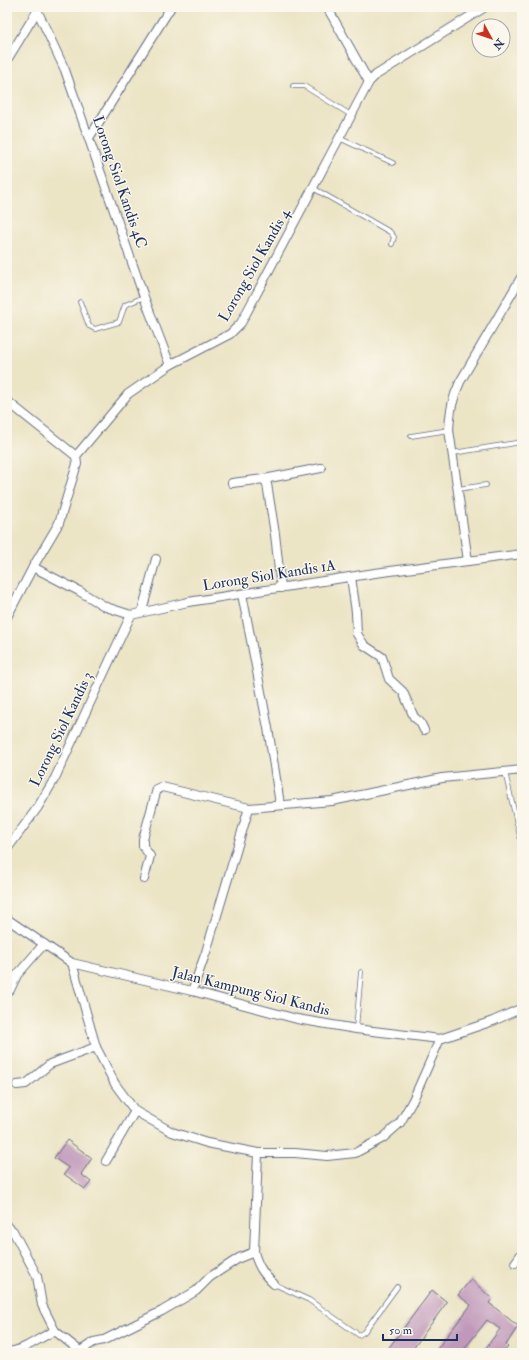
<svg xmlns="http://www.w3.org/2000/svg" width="529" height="1360" font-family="'IM FELL Double Pica',serif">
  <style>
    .building { fill: #c098b9 }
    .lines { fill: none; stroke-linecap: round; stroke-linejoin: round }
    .lane-casing { stroke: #646e82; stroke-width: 5.5 }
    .street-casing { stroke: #646e82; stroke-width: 10 }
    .lane { stroke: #fff; stroke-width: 4 }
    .street { stroke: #fff; stroke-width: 8 }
    .labels { text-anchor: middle; stroke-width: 3; stroke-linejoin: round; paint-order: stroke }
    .street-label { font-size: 15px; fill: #1b2f5e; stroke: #fbf7ec }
  </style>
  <rect width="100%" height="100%" fill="#fbf7ec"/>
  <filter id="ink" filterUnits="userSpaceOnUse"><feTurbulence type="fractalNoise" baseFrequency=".025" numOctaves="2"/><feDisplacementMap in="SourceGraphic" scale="8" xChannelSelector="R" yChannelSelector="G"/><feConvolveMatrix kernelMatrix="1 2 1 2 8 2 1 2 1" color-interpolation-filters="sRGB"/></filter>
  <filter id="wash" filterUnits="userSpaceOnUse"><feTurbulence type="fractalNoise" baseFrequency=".012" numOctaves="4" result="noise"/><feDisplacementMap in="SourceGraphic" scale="16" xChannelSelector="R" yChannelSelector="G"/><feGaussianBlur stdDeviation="0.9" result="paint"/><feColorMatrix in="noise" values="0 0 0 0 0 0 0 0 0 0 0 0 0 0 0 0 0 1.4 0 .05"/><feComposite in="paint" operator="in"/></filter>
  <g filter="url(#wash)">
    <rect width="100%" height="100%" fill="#ebe4c5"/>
    <g id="blocks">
      <g class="building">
        <polygon points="67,1140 92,1158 81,1174 91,1182 85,1189 64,1174 69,1168 54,1158"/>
        <polygon points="471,1279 492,1299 489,1303 518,1326 506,1345 508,1347 503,1353 482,1353 500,1329 487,1320 461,1353 434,1353 471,1305 458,1295"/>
        <polygon points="432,1290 447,1302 410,1353 385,1353"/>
      </g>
    </g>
  </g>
  <g filter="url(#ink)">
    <use href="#blocks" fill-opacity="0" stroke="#646e82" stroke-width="1"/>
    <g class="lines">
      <g class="lane-casing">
        <g id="lane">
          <polyline points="293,86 304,86 351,115"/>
          <polyline points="339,138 393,163"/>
          <polyline points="313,188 390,232 394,237 392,244"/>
          <polyline points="80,302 89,326 95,329 119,322 125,305 144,297"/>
          <polyline points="411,436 449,430"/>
          <polyline points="453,453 522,442"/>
          <polyline points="458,489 486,485"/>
          <polyline points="505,772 522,845"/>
          <polyline points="356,1029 361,972"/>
          <polyline points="274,1284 309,1300 359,1335 364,1332 397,1287"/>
        </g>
      </g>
      <g class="street-casing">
        <g id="street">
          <polyline points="327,7 369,82"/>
          <polyline points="37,10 65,70 144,297 170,365"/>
          <polyline points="7,60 39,8"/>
          <polyline points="89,138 171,7"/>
          <polyline points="7,401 76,456"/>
          <polyline points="264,479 321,468"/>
          <polyline points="232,483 264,479 267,484 275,534 281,588"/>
          <path d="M468,561L449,430C450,412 452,399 460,382L522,276"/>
          <polyline points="33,567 79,591 106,607 131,615 188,602 375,573 522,554"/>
          <polyline points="351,577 356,612 357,634 364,645 382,657 389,679 403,692 414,717 420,722 424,730"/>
          <polyline points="242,594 268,728 280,804"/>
          <polyline points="142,611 156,559"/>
          <polyline points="7,617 33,567 59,523 77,464 76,456 128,394 170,365 230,334 241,323 369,82 376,75 485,7"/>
          <polyline points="7,849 38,807 55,778 131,615"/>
          <polyline points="144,879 150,856 143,846 143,839 157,789 162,787 249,808"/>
          <polyline points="7,919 72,963 192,991 297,1019 356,1029 440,1039 493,1021 522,1008"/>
          <polyline points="72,963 96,1047 115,1084 135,1111 172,1132 207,1143 258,1153 295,1153 327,1156 355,1153 383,1138 400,1123 413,1100 440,1039"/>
          <polyline points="10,990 17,975 44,944"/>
          <polyline points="192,991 206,952 249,808 332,801 442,778 522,770"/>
          <polyline points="17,1085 26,1084 50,1064 96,1047"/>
          <path d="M258,1153L254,1252C258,1266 263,1274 274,1284"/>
          <polyline points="106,1161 135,1111"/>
          <polyline points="7,1226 13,1231 37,1276 42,1305 55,1331 80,1351 94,1342 104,1340 162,1311 196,1291 210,1277 239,1258 254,1252"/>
          <polyline points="515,1263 522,1253"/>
          <path d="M7,1352C25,1351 39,1337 55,1331"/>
        </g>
      </g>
      <use href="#lane" class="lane"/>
      <use href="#street" class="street"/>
    </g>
  </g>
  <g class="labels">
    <g class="street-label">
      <text transform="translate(120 182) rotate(71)" y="5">Lorong Siol Kandis 4C</text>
      <text transform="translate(254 265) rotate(-60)" y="5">Lorong Siol Kandis 4</text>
      <text transform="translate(269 575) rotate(-9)" y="5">Lorong Siol Kandis 1A</text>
      <text transform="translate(61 729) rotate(-64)" y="5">Lorong Siol Kandis 3</text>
      <text transform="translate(251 991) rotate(14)" y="5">Jalan Kampung Siol Kandis</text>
    </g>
  </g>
  <rect width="529" height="1360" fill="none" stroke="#fbf7ec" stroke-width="24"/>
  <g transform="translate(491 38) rotate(130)"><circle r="19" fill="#fbf7ec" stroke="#a1a7b3"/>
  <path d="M0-3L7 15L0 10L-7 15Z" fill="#c8321e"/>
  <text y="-6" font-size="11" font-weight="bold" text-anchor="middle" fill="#1b2f5e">N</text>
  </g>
  <path d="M383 1334v6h74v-6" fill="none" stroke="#1b2f5e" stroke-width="2"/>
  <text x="389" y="1334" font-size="12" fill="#1b2f5e" stroke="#fbf7ec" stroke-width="3" paint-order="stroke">50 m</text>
</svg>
